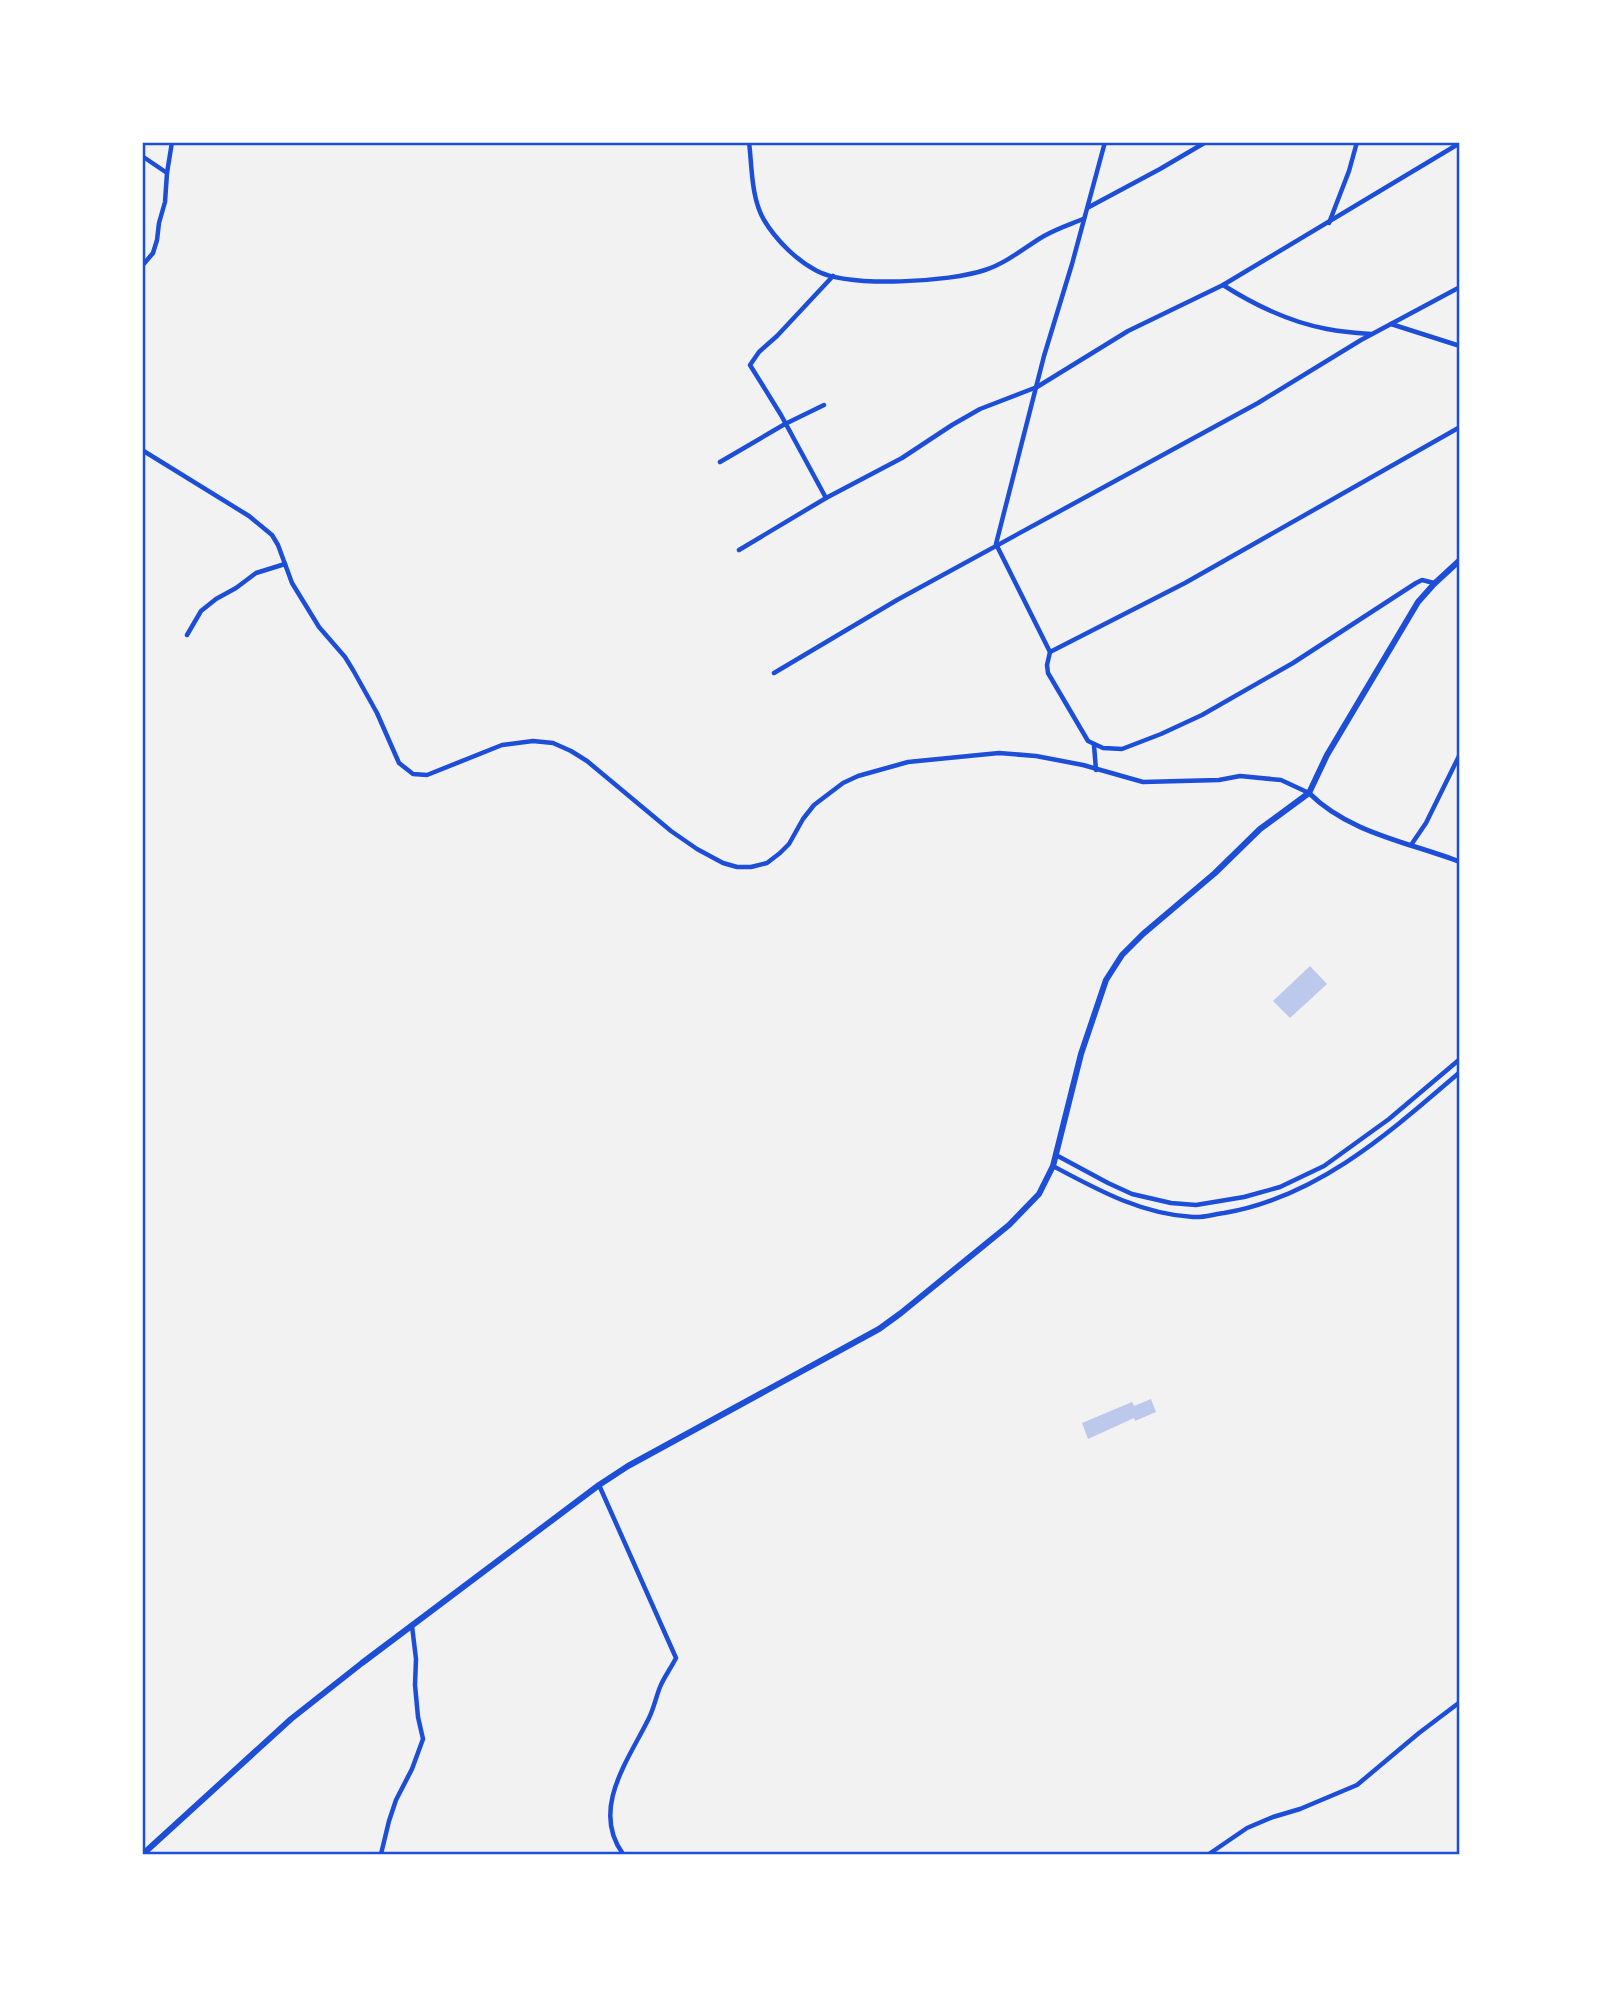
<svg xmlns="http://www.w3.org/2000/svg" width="1602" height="1996" font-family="'Source Serif 4',serif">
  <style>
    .building { fill: #bdc9ec }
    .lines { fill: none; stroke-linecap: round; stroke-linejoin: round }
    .minor { stroke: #1d4ed8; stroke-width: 4.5 }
    .tertiary { stroke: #1d4ed8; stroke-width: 5 }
    .secondary { stroke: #1d4ed8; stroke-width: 6 }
    .neatline { fill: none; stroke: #1d4ed8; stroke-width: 2.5 }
  </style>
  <rect width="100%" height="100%" fill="#f2f2f2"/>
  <g class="building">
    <polygon points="1310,966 1327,984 1290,1018 1273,1001"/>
    <polygon points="1151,1399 1156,1412 1135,1421 1134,1418 1088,1439 1082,1423 1132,1402 1134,1406"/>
  </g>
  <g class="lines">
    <g class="minor">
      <path d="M749,142C752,166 751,198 764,220C776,240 796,260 817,271C850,288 950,282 985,270C1007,263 1025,247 1044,236C1056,229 1071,224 1083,219"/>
      <polyline points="1105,142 1072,264 1044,356 996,544 1050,652 1047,665 1048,673 1088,741 1103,748 1122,749 1161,734 1202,715 1293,663 1416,583 1422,580 1434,583"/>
      <polyline points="142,156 167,173 165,202 159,223 157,240 153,253 142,266"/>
      <polyline points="167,173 172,142"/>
      <polyline points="1089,207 1160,169 1206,142"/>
      <polyline points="1329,223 1349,171 1357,142"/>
      <path d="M1223,285C1256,306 1289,322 1327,329C1342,332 1356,333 1371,334"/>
      <polyline points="1391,324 1460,346"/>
      <polyline points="142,450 249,516 272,535 278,545 292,583 319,627 345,657 353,670 377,713 399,763 413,774 427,775 502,745 533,741 553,743 571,751 587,761 671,831 697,849 723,863 737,867 751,867 767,863 780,853 789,844 803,819 814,805 843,783 858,776 908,762 999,753 1036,756 1083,765 1143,782 1219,780 1240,776 1281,780 1309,793"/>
      <polyline points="720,462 785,424 824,405"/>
      <polyline points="826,498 781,415 750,365 759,352 777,336 833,276"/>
      <polyline points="739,550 826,498 902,458 952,425 980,409 1037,387 1128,331 1223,285 1460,143"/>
      <polyline points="187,635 201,611 216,599 236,588 256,573 285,564"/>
      <polyline points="1050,652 1185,583 1460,427"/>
      <polyline points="774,673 897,600 1258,403 1361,340 1460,287"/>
      <polyline points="1094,745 1096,770"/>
      <polyline points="1411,845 1426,823 1460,754"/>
      <polyline points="1056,1155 1108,1183 1132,1194 1171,1203 1196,1205 1244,1197 1280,1187 1324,1166 1389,1119 1460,1059"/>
      <path d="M1053,1166C1098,1190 1141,1214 1193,1217C1203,1218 1214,1214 1224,1213C1318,1197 1390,1132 1460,1072"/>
      <path d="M599,1485L676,1658C671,1668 664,1677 660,1687C656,1697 654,1708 649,1718C629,1759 590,1809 623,1854"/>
      <polyline points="381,1854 389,1821 396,1800 412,1769 423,1739 418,1717 415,1685 416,1659 412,1626"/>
      <polyline points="1209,1854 1247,1828 1273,1817 1300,1809 1357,1785 1419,1733 1460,1702"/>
    </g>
    <path class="tertiary" d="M1309,793C1349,833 1408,842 1460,862"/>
    <polyline class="secondary" points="143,1854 291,1719 362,1663 599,1485 628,1466 879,1329 901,1313 1009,1225 1039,1194 1053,1166 1081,1054 1106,980 1122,955 1143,934 1215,873 1260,829 1309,793 1327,755 1418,602 1434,584 1460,560"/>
  </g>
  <rect width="1602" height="1996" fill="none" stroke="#ffffff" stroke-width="287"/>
  <rect x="144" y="144" width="1314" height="1709" class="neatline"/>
</svg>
